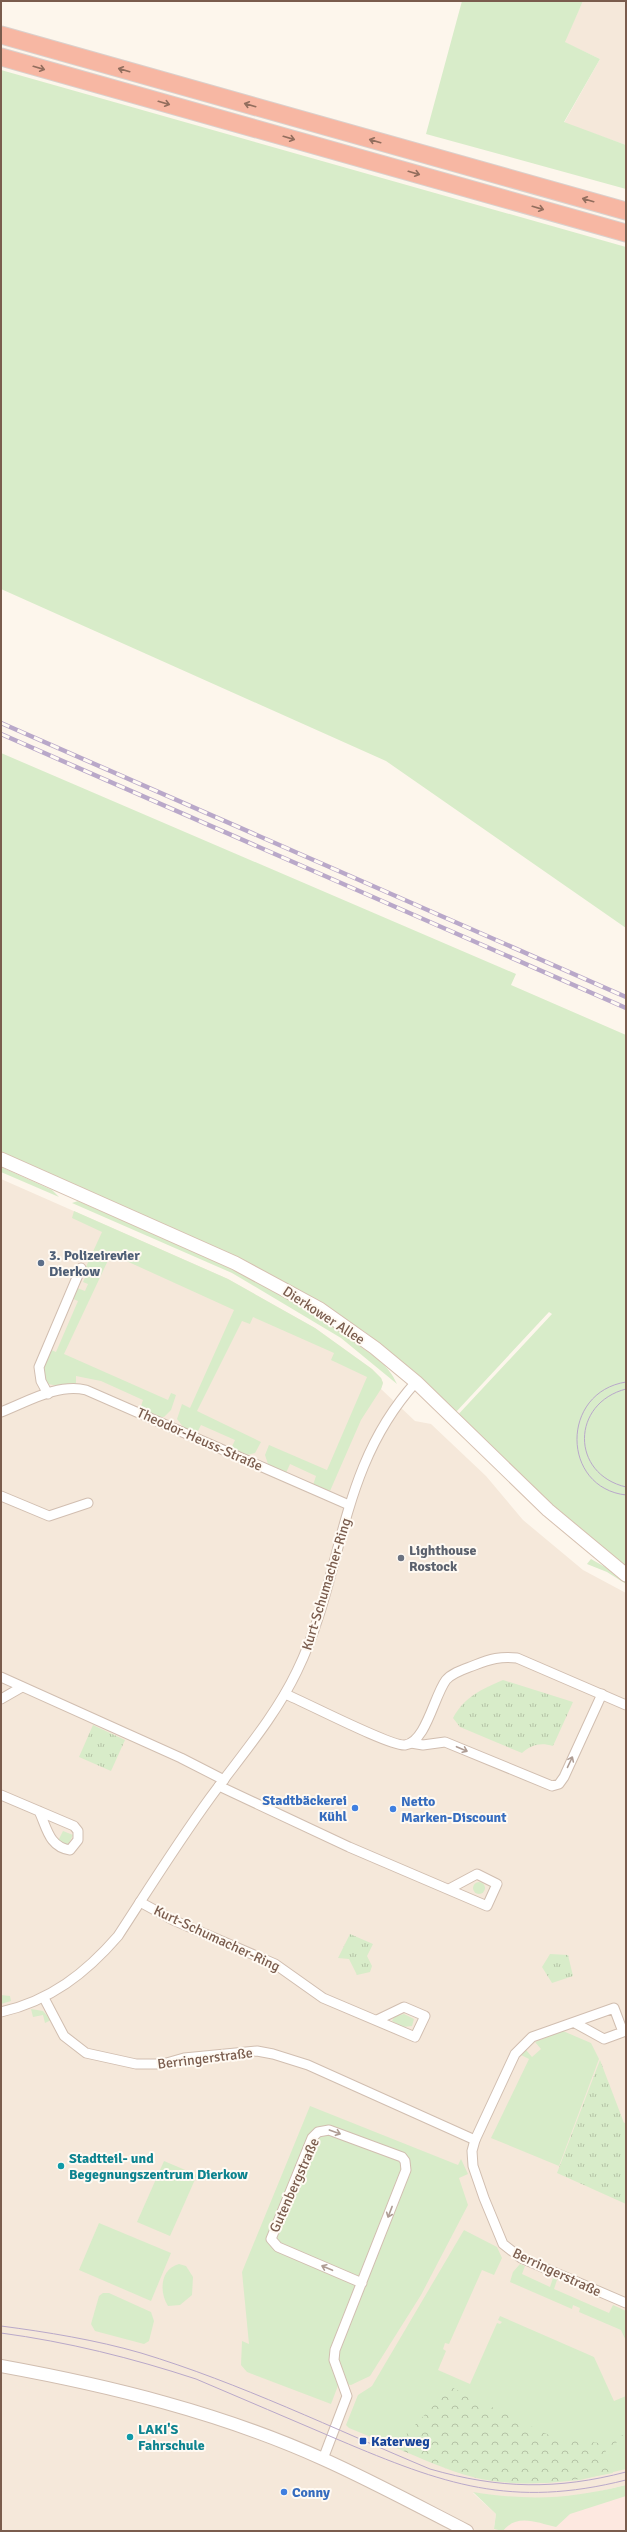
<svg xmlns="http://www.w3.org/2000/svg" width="627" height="2532" font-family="Signika,sans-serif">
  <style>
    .residential { fill: #f5e8da }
    .commercial { fill: #fde8e0 }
    .green { fill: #d8ecc9 }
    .forest { fill: url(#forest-crowns) }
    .park { fill: url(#park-tufts) }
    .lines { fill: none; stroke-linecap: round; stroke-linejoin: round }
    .minor-casing { stroke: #d1beb0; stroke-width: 11 }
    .tertiary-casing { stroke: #d1beb0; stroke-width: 14 }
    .secondary-casing { stroke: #d6c0b0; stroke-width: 15 }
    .motorway-casing { stroke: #dad1cd; stroke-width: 19 }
    .minor { stroke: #fff; stroke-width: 9 }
    .tertiary { stroke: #fff; stroke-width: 12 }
    .secondary { stroke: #fff; stroke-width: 13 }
    .motorway { stroke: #f7b7a3; stroke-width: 17 }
    .tram { stroke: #b9a8c9; stroke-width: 1 }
    .rail-casing { stroke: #b9a8c9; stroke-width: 4.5 }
    .rail { stroke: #fffaf3; stroke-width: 3; stroke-dasharray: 9; stroke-linecap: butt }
    .oneway { stroke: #936e5e }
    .oneway2 { stroke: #af9d94 }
    .service-dot { fill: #5c6f8a; stroke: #fffaf3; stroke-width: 1.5 }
    .worship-dot { fill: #6b7280; stroke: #fffaf3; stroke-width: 1.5 }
    .shop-dot { fill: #3f7fe0; stroke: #fffaf3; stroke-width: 1.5 }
    .culture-dot { fill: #0f9aa8; stroke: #fffaf3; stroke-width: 1.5 }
    .transit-dot { fill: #1a4fb4; stroke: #fffaf3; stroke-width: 1.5 }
    .labels { text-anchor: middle; stroke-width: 4; stroke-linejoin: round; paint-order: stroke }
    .service-label { font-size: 14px; font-weight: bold; fill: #4e5e75; stroke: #fffaf3; text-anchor: start }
    .street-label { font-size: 14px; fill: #7a5c4d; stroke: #fffaf3 }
    .worship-label { font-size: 14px; font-weight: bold; fill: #5b616d; stroke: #fffaf3; text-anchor: start }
    .shop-label { font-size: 14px; font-weight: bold; fill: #366cbe; stroke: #fffaf3; text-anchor: start }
    .culture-label { font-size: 14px; font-weight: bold; fill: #0d838f; stroke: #fffaf3; text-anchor: start }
    .transit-label { font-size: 14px; font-weight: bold; fill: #164399; stroke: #fffaf3; text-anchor: start }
  </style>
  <defs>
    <pattern id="forest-crowns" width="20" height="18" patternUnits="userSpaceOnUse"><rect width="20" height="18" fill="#d8ecc9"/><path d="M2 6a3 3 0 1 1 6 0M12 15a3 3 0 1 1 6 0" fill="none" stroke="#b4c2a5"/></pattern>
    <pattern id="park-tufts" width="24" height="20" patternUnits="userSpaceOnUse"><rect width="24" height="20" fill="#d8ecc9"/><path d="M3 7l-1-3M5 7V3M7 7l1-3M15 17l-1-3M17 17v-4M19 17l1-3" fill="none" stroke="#b4c2a5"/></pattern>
  </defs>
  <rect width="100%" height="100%" fill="#fdf6ec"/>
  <g class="residential">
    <polygon points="583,1 626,1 626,145 564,123 600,59 564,42"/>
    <polygon points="1,1179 228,1279 315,1328 372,1369 381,1378 383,1383 381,1389 415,1421 431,1424 486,1476 523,1520 583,1570 626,1593 626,2485 585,2495 546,2499 502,2497 473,2493 496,2514 494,2529 497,2531 1,2531"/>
  </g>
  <polygon class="commercial" points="626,2485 626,2531 497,2531 494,2529 496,2514 473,2492 502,2497 546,2499 585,2495"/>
  <g class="green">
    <polygon points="462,1 583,1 565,42 600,59 564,122 626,145 626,189 426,134"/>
    <polygon points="1,70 626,247 626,928 386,761 1,589"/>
    <polygon points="1,753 516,974 511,985 626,1035 626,1570 454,1419 552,1314 549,1312 456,1412 415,1372 365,1332 302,1292 246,1261 1,1154"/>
    <polygon points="1,1167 52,1190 59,1197 1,1172"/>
    <path d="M78,1201C173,1243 274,1280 357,1344C375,1357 388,1364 397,1384L341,1338L232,1273L72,1203Z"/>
    <path d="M74,1211L228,1279L315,1328L372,1369L381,1378L383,1383L381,1389L361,1420L330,1491L313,1485L316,1476L290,1464L286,1473L268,1464L265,1455L269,1445L327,1470L367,1377L331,1360L334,1353L253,1317L250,1324L242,1321L197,1411L261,1442L255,1453L247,1455L231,1449L235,1440L201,1425L197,1433L184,1428L177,1419L182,1404L190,1408L234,1310L111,1254L64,1354L168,1400L171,1393L176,1395L171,1410L164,1417H159L140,1409L143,1400L101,1381L76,1376V1383C69,1383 60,1386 53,1385C35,1383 45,1358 49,1349L56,1352L78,1301L71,1298L77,1288L85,1291L88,1284L83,1282L88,1271L85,1269L102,1232L72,1218Z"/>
    <polygon points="591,1559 626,1579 626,1584 607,1572 587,1564"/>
    <polygon points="63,1831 73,1835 68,1845 58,1841"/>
    <circle cx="479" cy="1888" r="6"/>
    <polygon points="1,1995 10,1996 11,2001 1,2004"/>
    <polygon points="31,2009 43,2011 51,2020 45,2023 43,2015 33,2017"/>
    <polygon points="404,2014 414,2019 412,2026 403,2027 392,2021 394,2017"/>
    <polygon points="563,2031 591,2043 599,2059 559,2166 491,2138 529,2059 521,2055 526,2050 532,2057 541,2049 535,2042"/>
    <polygon points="310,2106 458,2165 461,2159 468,2174 459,2178 468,2205 421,2295 370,2376 351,2385 339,2383 331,2404 247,2372 241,2365 242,2341 249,2344 242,2272"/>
    <polygon points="164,2161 197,2175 170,2236 137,2222"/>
    <polygon points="99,2223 171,2253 151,2301 79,2270"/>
    <polygon points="464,2230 497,2247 502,2258 494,2275 482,2270 449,2344 445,2343 443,2349 446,2351 438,2370 470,2384 497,2323 500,2324 502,2322 498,2320 500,2316 594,2357 614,2401 626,2396 626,2469 580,2480 546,2483 493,2481 454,2471 349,2428 346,2425 358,2395 372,2386"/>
    <path d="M179,2264L186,2266L193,2277L192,2295L180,2305L168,2306C159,2292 160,2269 179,2264Z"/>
    <polygon points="520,2264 525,2266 522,2274 550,2287 553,2278 557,2280 554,2289 609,2313 613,2305 626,2311 626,2341 621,2330 579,2312 580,2308 573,2305 572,2309 510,2282 513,2272"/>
    <polygon points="103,2293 109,2293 151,2312 154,2321 149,2341 144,2344 95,2331 91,2324 99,2296"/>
    <path d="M626,2485V2496L570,2514L556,2527C537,2523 517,2513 503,2531L494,2529L496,2514L473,2492C530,2501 570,2499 626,2485Z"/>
  </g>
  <path class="forest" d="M451,2387L553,2437L599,2443L626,2434V2437L605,2449L613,2473C567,2482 519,2489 473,2477C446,2470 420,2458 394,2447Z"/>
  <g class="park">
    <path d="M503,1680L573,1702L553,1746C540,1742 531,1745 522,1753L460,1727L453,1718C465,1696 481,1690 503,1680Z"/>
    <polygon points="93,1725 125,1740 111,1771 79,1757"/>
    <polygon points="350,1934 373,1944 367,1956 372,1966 370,1972 357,1975 349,1959 338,1958"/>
    <polygon points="550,1954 568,1955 573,1976 552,1983 542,1967"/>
    <polygon points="600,2060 624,2123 626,2122 626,2204 557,2173"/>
    <circle cx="351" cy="2223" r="6"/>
  </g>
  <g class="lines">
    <g class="minor-casing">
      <g id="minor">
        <polyline points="48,1394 41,1381 39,1367 81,1268"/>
        <path d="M1,1412C27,1402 58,1383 86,1390L349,1505"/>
        <polyline points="1,1496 49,1516 88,1503"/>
        <polyline points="1,1677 181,1758 224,1780"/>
        <path d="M285,1694C305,1702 391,1747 405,1745C426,1742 434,1696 446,1680C453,1672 465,1669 475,1665C490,1659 501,1656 517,1658L626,1705"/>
        <polyline points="1,1699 22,1687"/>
        <polyline points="411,1743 423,1745 445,1742 552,1786 559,1784 564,1777 602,1694"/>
        <polyline points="219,1786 349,1847 487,1906 497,1884 477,1874 449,1889"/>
        <path d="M1,1795L74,1826L78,1831V1840L70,1850C49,1847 47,1828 39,1811"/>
        <polyline points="140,1902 173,1920 275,1964 323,1998 415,2037 425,2016 404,2007 377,2020"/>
        <polyline points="44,1998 64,2036 86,2053 136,2064 163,2064 184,2058 257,2051 273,2054 308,2065 475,2140"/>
        <path d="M1,2012C50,2001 86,1973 118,1936C148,1890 178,1842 210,1798C240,1757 275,1717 297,1671C345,1572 337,1469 416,1382"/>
        <polyline points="575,2023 604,2039 623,2032 614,2008 532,2037 515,2054 475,2140 472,2151 473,2166 484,2198 503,2244 521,2258 626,2303"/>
        <polyline points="323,2459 347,2396 334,2360 335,2350 406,2170 405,2161 402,2157 329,2130 318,2132 312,2138 271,2239 278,2247 362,2283"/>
      </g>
    </g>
    <g class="tertiary-casing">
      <path id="tertiary" d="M1,2366C111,2386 221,2413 323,2459C372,2481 420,2507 467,2531"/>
    </g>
    <g class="secondary-casing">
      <polyline id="secondary" points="1,1159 235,1263 320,1309 375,1348 416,1382 548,1510 626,1575"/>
    </g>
    <g class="motorway-casing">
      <g id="motorway">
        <polyline points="1,35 626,211"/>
        <polyline points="1,57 626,233"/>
      </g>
    </g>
    <use href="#minor" class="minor"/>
    <use href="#tertiary" class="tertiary"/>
    <use href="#secondary" class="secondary"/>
    <use href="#motorway" class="motorway"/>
    <g class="tram">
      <path d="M626,1382C560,1392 561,1488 626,1495"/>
      <path d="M626,1389C571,1403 570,1474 626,1487"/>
      <path d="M1,2326C47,2332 96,2340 141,2353C240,2383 334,2429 430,2469C499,2489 557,2490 626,2472"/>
      <path d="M1,2333C68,2342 132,2358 196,2379C244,2399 291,2420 339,2440C443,2484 511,2509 626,2480"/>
    </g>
    <g class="rail-casing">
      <g id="rail">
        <polyline points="1,723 626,997"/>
        <polyline points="1,734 626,1008"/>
      </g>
    </g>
    <use href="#rail" class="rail"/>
  </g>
  <defs><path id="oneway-shaft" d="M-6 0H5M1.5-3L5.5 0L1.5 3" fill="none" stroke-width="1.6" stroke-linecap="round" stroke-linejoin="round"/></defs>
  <g class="oneway">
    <use href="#oneway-shaft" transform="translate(39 68) rotate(16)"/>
    <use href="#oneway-shaft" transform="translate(124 70) rotate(-164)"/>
    <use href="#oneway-shaft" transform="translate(164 103) rotate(16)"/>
    <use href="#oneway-shaft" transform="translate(250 105) rotate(-164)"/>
    <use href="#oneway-shaft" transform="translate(289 138) rotate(16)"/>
    <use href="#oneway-shaft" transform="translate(375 141) rotate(-164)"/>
    <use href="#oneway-shaft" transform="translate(414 173) rotate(16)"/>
    <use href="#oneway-shaft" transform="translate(588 200) rotate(-164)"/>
    <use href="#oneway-shaft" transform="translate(538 208) rotate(16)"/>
  </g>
  <g class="oneway2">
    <use href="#oneway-shaft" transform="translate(462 1749) rotate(23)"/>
    <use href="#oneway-shaft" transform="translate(570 1762) rotate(-65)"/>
    <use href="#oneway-shaft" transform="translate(335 2132) rotate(20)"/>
    <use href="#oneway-shaft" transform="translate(390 2212) rotate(111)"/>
    <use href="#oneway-shaft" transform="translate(327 2268) rotate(-157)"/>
  </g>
  <circle class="service-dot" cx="41" cy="1263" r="4"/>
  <circle class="worship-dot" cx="401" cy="1558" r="4"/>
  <g class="shop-dot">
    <circle cx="355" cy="1808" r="4"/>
    <circle cx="393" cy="1809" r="4"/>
    <circle cx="284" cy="2492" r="4"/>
  </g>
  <g class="culture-dot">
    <circle cx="61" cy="2166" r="4"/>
    <circle cx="130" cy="2437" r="4"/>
  </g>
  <rect class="transit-dot" x="359" y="2437" width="8" height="8" rx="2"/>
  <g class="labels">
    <g class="service-label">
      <text x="49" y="1260">3. Polizeirevier<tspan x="49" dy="16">Dierkow</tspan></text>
    </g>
    <g class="street-label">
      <text transform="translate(324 1315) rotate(33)" y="5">Dierkower Allee</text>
      <text transform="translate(200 1439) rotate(24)" y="5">Theodor-Heuss-Straße</text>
      <text transform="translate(326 1584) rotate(-73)" y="5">Kurt-Schumacher-Ring</text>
      <text transform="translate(217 1938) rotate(25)" y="5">Kurt-Schumacher-Ring</text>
      <text transform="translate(205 2058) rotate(-7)" y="5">Berringerstraße</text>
      <text transform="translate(294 2185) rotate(-66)" y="5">Gutenbergstraße</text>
      <text transform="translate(557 2272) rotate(25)" y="5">Berringerstraße</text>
    </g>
    <g class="worship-label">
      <text x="409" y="1555">Lighthouse<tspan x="409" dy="16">Rostock</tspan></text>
    </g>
    <g class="shop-label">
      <text x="347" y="1805" text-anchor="end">Stadtbäckerei<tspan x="347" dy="16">Kühl</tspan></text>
      <text x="401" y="1806">Netto<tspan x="401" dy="16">Marken-Discount</tspan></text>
      <text x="292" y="2497">Conny</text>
    </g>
    <g class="culture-label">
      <text x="69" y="2163">Stadtteil- und<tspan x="69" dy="16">Begegnungszentrum Dierkow</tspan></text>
      <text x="138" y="2434">LAKI'S<tspan x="138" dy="16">Fahrschule</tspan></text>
    </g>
    <g class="transit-label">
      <text x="371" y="2446">Katerweg</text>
    </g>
  </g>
  <rect width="627" height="2532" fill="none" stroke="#7a5c4d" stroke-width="4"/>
</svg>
